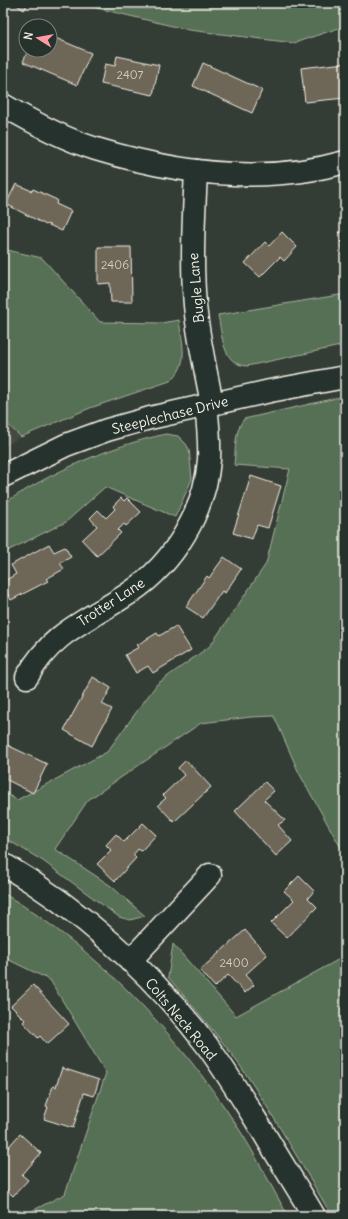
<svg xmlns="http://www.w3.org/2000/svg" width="348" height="1219" font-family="Delius,sans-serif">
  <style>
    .built { fill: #45493f }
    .green { fill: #576f55; stroke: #a6b09e }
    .building { fill: #6e6656; stroke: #f4f1e8 }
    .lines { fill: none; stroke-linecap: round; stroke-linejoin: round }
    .street-casing { stroke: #f4f1e8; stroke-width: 25 }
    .secondary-casing { stroke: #f4f1e8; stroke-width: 25 }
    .street { stroke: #26332d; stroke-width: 22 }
    .secondary { stroke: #26332d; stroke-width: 22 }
    .labels { text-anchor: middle; stroke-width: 4; stroke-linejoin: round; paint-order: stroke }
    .number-label { font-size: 12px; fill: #d2cec4 }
    .street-label { font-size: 14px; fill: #f4f1e8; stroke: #26332d }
  </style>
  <rect width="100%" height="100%" fill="#343d35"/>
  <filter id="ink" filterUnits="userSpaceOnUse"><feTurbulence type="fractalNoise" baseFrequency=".025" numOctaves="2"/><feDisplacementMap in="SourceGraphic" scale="8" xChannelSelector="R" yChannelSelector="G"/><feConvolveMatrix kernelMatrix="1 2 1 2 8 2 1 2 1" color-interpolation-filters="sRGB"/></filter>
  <g filter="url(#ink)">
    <polygon class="built" points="3,420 21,437 3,447"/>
    <g class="green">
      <polygon points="85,3 345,3 345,26 294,43 189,30 88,6"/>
      <path d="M3,249L42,258L100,322L161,323L179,320C182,343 190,365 170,381L90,408L21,437L3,420Z"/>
      <path d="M345,294V345L247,366C222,365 222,334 218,315Z"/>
      <path d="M345,396V855L299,773L274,716L251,717L201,723L88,800L55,849L111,886L145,916L130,920L119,917L43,861L3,837V792L17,800L107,752L157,684L210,646L266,564L290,469L234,465C236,449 234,431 244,419Z"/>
      <path d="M166,434L178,436L186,444L189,449L192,479L175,517L105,487L66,522L3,553V504C51,472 110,446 166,434Z"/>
      <path d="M3,893C99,951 176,1032 237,1126C256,1155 271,1186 288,1216H22L65,1194L106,1073L50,980L3,957Z"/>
      <path d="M173,944L236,1016L345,956V1216H332C302,1166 274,1115 241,1067C219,1036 193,1007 168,977Z"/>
    </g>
    <g class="building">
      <polygon points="14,3 28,3 24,10"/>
      <polygon points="53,37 91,53 77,85 23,62 28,50 50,50"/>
      <polygon points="117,56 159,65 153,95 101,84 105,64 115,66"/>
      <polygon points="203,63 262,90 252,113 193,86"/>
      <polygon points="345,63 345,98 305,102 301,68"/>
      <polygon points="16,184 32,191 33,189 57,200 56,204 71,211 62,231 47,224 46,225 6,204"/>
      <polygon points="345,231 345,261 344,261 339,233"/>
      <polygon points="282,232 297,247 284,261 280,257 260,277 245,263 265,242 269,246"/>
      <polygon points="98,247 131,247 132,302 111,302 110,283 98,284"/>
      <polygon points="251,476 281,486 268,528 257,525 252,539 233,533"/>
      <polygon points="121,498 124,501 127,498 141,512 126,526 124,524 118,530 121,533 97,556 82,540 97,526 90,518 98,510 106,518 115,509 113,506"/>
      <polygon points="49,544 54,552 65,547 71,557 60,563 64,569 46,579 48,581 11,600 3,586 3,582 16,574 11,565"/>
      <polygon points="224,557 241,569 225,593 222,591 203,618 186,607 207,576 209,578"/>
      <polygon points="176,626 191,650 153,673 148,666 136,673 125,655 139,647 137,645 157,633 159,636"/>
      <polygon points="93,677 111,688 102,704 112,709 92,746 64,730"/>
      <polygon points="3,743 47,764 33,793 3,778"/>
      <polygon points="186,760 211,787 174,822 158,805 166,798 163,795 184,775 178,768"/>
      <polygon points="265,782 274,791 264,800 285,820 278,825 292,841 276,856 235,811"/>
      <polygon points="143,823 156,835 141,851 138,849 133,855 136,858 115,881 97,864 111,850 106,845 116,834 124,842"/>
      <polygon points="299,876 314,891 308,898 317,907 287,938 271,923 294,900 284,891"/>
      <polygon points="245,930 267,955 245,975 254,985 245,993 228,975 215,987 200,970"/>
      <polygon points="33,985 69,1024 47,1044 40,1036 38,1038 23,1022 25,1020 11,1006"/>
      <polygon points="62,1068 99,1080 94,1096 84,1093 73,1128 44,1119 48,1107 46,1106 53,1086 56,1087"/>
      <polygon points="20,1134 41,1153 22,1175 28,1180 13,1196 3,1187 3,1153"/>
    </g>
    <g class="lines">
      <g class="street-casing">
        <g id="street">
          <path d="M3,105C32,122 64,139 96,149C175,173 264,185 345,162"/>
          <path d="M196,171C194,216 191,260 195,305C198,338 206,371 212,404"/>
          <path d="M27,677C53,630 90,620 131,592C174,563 205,511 209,460C210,441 208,423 206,405"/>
          <polyline points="130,961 210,875"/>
        </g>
      </g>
      <g class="secondary-casing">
        <g id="secondary">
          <polyline points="3,476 66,445 107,430 150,418 270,391 345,377"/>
          <path d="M3,864C80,909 152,973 206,1044C226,1071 244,1101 262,1130C279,1159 297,1187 314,1216"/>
        </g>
      </g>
      <use href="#street" class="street"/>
      <use href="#secondary" class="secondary"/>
    </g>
  </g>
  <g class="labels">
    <g class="number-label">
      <text x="130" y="79">2407</text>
      <text x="115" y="269">2406</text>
      <text x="234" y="967">2400</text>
    </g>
    <g class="street-label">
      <text transform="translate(196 288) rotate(-95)" y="5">Bugle Lane</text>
      <text transform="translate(170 415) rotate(-14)" y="5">Steeplechase Drive</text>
      <text transform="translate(111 602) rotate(-33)" y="5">Trotter Lane</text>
      <text transform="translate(181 1019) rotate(50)" y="5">Colts Neck Road</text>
    </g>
  </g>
  <rect width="348" height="1219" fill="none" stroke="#26332d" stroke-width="16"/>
  <rect x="8" y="8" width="332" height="1203" fill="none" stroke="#f4f1e8" stroke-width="1.5" filter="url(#ink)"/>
  <g transform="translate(38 38) rotate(281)"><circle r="19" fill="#26332d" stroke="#787f78"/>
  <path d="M0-3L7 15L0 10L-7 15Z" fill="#ff9aa2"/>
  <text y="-6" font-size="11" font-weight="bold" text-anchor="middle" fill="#f4f1e8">N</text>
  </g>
</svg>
